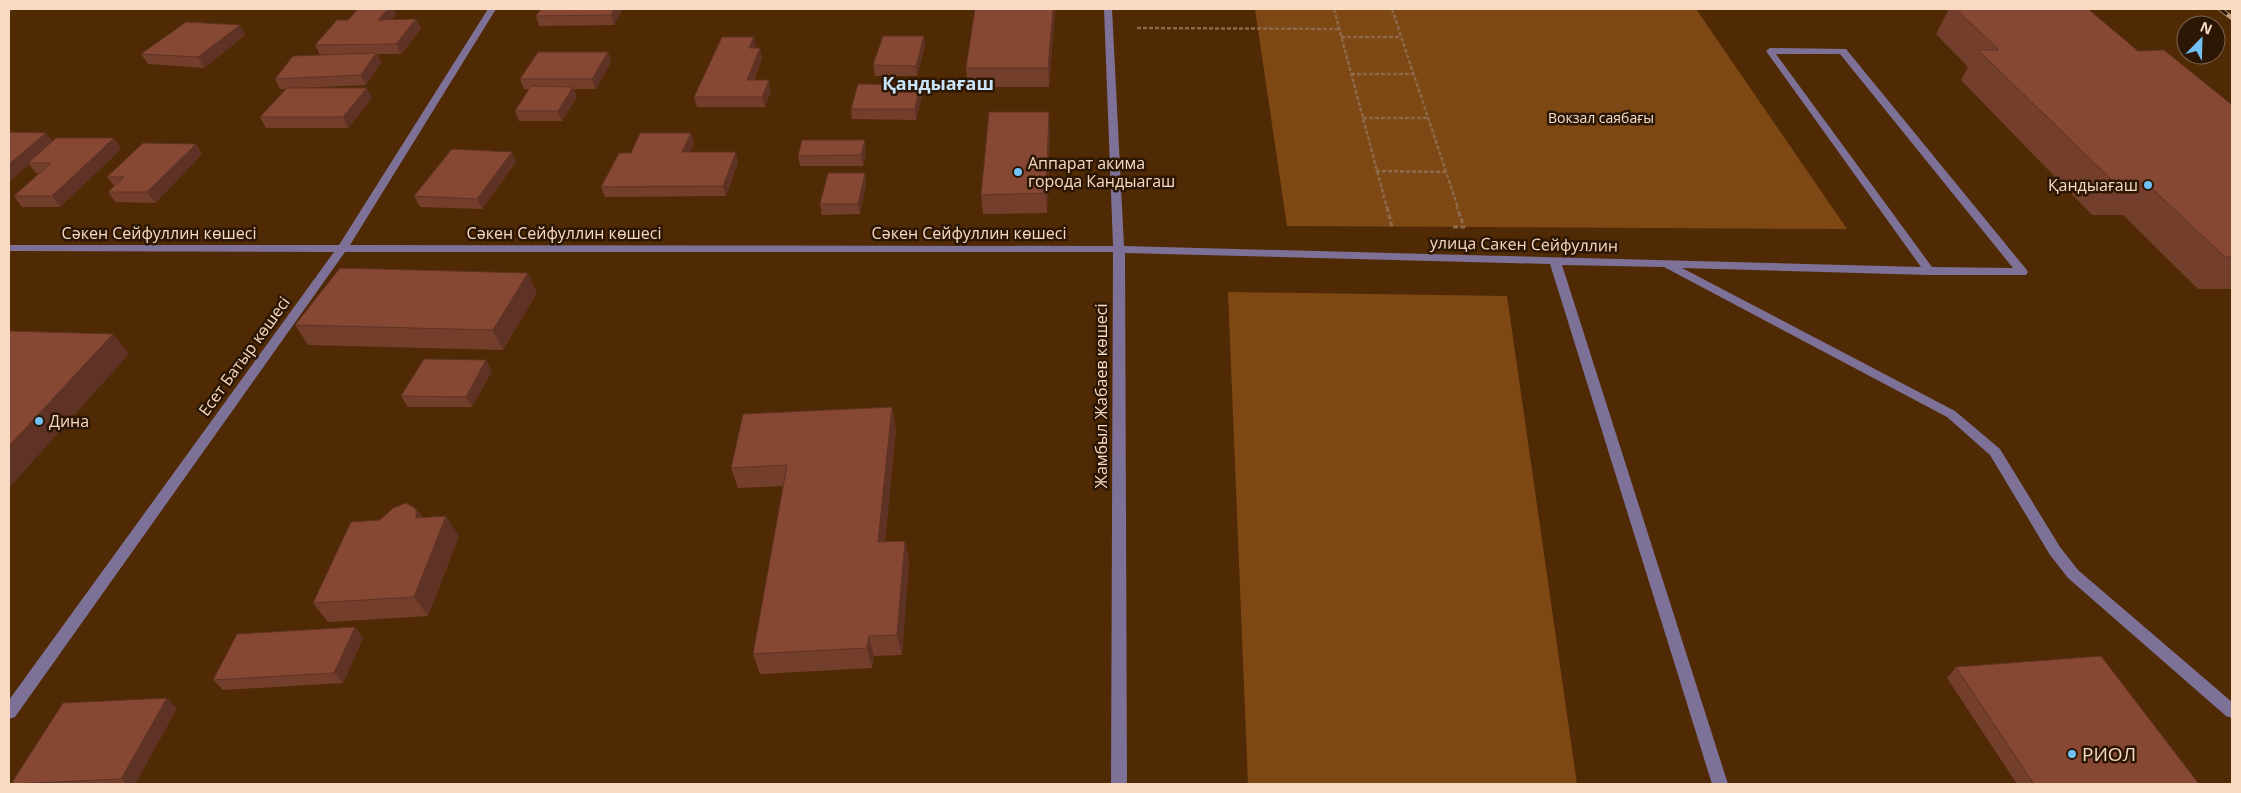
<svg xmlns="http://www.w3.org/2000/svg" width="2241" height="793" font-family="'Open Sans',sans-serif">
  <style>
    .green { fill: #7e4815 }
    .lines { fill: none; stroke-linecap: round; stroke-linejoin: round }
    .path-far1 { stroke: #8d6949; stroke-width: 2.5; stroke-dasharray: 4 2; stroke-linecap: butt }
    .path { stroke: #8d6949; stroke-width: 3; stroke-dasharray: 5 2.5; stroke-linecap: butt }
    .minor { fill: #7d7197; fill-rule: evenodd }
    .rail-casing { stroke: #bf9e82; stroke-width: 4.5 }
    .rail { stroke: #2c1604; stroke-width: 3; stroke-dasharray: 9; stroke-linecap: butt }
    .wall { fill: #743e2c }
    .shaded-wall { fill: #5e3224 }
    .building { fill: #874833; stroke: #5e3224 }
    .poi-dot { fill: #71c1f5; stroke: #2c1604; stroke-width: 2 }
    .labels { text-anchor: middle; stroke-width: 5; stroke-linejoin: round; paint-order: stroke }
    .far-park-label { font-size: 14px; fill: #f4dece; stroke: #2c1604 }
    .poi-label { font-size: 16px; fill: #f8d9c2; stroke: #2c1604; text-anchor: start }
    .street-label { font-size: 16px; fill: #f8d9c2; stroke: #2c1604 }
    .far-district-label { font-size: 18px; font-weight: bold; fill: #c8e4f8; stroke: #2c1604 }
    .near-poi-label { font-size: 19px; fill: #f8d9c2; stroke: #2c1604; text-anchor: start }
  </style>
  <rect width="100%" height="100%" fill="#502a04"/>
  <g class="green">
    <polygon points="1255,9 1696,9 1847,229 1287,226"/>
    <polygon points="1228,292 1507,296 1577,784 1248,784"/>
  </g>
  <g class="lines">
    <g class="path-far1">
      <polyline points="1334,9 1387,208"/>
      <polyline points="1392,9 1458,208"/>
      <polyline points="1137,28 1339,29"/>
      <polyline points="1341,37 1401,37"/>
      <polyline points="1351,74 1413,74"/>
      <polyline points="1363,118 1428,118"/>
      <polyline points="1376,171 1446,172"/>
    </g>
    <g class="path">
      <polyline points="1387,207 1392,227"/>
      <polyline points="1453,227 1464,227 1457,207"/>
    </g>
    <path class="minor" d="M488,9H496L350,245L1113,246L1104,9H1112L1124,246L1921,267L1766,51L1770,48L1846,49L2026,269L2028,272L2026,275H1929L1682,268L1955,411L2000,449L2060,547L2078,570L2232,702V718L2226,716L2068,578L2050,555L1990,455L1947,417L1664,267L1562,265L1728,784H1712L1550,264L1125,253L1127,784H1111L1113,252H345L15,717L9,719V700L334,252L9,251V245H339ZM1776,54H1840L2013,268L1932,267Z"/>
    <g class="rail-casing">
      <polyline id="rail" points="2220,9 2232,18"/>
    </g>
    <use href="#rail" class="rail"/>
  </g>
  <g class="wall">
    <polygon points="358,9 393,9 396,14 391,20 416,19 421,29 401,54 377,54 381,63 366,85 299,88 372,98 348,128 266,128 260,117 287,89 280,89 275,79 332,54 320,55 315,45 348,20"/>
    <polygon points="541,9 622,9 622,10 614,25 539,26 536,16"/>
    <polygon points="1055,9 1049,87 968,87 966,68"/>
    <polygon points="1949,9 2088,9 2138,51 2232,105 2232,289 2198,289 2123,215 2092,215 1961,80 1968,67 1936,34"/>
    <polygon points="240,25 245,35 204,68 148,64 141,54"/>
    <polygon points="925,46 917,76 875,76 873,65"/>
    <polygon points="756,47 756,48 762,58 754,80 771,90 765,107 697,107 694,97"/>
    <polygon points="608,52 611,62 596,89 574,89 577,97 562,121 519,121 515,111 529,89 524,89 520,79"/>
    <polygon points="922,95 916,120 852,119 851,109"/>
    <polygon points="1050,131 1047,213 983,214 981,195"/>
    <polygon points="9,132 52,141 121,149 60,207 22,207 14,196 39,173 36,173 29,164 9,182"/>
    <polygon points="694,143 690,152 738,162 726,196 605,197 601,187 631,153"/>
    <polygon points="196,144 202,154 155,203 116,202 108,192 114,186 107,177"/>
    <polygon points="866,150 863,166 800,166 798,156"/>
    <polygon points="516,162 482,209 420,207 414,196"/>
    <polygon points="865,173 866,183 860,214 822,215 820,204"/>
    <polygon points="537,293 503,350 308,345 295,325"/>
    <polygon points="492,371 472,407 408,407 401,396"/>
    <polygon points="892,407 896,428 885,542 905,541 909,561 902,655 874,656 872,668 760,674 753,654 783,486 738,488 731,468"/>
    <polygon points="416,509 422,517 459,536 428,616 328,622 313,603 380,520"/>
    <polygon points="355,627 363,638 343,683 223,690 213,680"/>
    <polygon points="1956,667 2199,784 2017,784 1947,678"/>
    <polygon points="177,708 135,784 11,784"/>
  </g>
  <g class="shaded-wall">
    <polygon points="9,9 16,9 9,14"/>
    <polygon points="388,9 393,9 396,14 383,30 378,20"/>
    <polygon points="614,9 622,9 622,10 614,25 611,15"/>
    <polygon points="1053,9 1055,9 1049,87 1048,68"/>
    <polygon points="416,19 421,29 401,54 396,44"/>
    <polygon points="240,25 245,35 204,68 198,57"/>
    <polygon points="924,36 925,46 917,76 916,66"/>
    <polygon points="754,37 756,47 751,58 749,48"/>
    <polygon points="760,48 762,58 749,90 747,80"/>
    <polygon points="608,52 611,62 596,89 592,79"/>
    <polygon points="376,53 381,63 366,85 361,75"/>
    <polygon points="769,80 771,90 765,107 762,97"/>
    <polygon points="920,85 922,95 916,120 915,109"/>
    <polygon points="573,87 577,97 562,121 558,111"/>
    <polygon points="367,88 372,98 348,128 343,117"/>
    <polygon points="1049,112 1050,131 1047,213 1046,193"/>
    <polygon points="46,133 54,143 28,163 29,164 9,182 9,164"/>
    <polygon points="691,133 694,143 685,163 682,152"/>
    <polygon points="114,138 121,149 60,207 52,196"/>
    <polygon points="865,140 866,150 863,166 861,155"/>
    <polygon points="196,144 202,154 155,203 147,192"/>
    <polygon points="512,152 516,162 482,209 477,199"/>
    <polygon points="736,152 738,162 726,196 723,186"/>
    <polygon points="865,173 866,183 860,214 858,204"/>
    <polygon points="528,273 537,293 503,350 493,330"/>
    <polygon points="113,334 129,354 9,488 9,446"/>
    <polygon points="486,360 492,371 472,407 466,397"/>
    <polygon points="892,407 896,428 883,562 878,542"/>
    <polygon points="416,509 429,529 416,518"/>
    <polygon points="446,516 459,536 428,616 414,597"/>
    <polygon points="905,541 909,561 902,655 897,635"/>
    <polygon points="355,627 363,638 343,683 334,673"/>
    <polygon points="869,636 874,656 872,668 867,648"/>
    <polygon points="167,698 177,708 135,784 127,784 121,779"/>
  </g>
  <g class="building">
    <polygon points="358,9 388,9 378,20 416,19 396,44 315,45 337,20 348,20"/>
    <polygon points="541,9 614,9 611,15 536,16"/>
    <polygon points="975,9 1053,9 1048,68 966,68"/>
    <polygon points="1956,9 2088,9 2138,51 2164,50 2232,105 2232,257 2225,257 2146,183 2115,183 1978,50 1999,50"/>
    <polygon points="186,22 240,25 198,57 141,54"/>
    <polygon points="883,36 924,36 916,66 873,65"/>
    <polygon points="722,37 754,37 749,48 760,48 747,80 769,80 762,97 694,97"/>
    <polygon points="538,52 608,52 592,79 520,79"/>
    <polygon points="376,53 361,75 275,79 293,56"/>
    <polygon points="858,84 920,85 915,109 851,109"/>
    <polygon points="531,86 573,87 558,111 515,111"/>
    <polygon points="287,88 367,88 343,117 260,117"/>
    <polygon points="989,112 1049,112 1046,193 981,195"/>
    <polygon points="9,132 46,133 9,164"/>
    <polygon points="640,133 691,133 682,152 736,152 723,186 601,187 619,153 631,153"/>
    <polygon points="56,138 114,138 52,196 14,196 51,163 28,163"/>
    <polygon points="802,140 865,140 861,155 798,156"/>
    <polygon points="143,143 196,144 147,192 108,192 124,177 107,177"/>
    <polygon points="452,149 512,152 477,199 414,196"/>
    <polygon points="828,173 865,173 858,204 820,204"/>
    <polygon points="340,268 528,273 493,330 295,325"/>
    <polygon points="9,331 113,334 9,446"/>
    <polygon points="424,359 486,360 466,397 401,396"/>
    <polygon points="892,407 878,542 905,541 897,635 869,636 867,648 753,654 787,465 731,468 743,414"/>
    <polygon points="406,503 416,509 416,518 446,516 414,597 313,603 351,522 380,520 393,508"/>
    <polygon points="355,627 334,673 213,680 237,634"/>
    <polygon points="2101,656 2199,784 2034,784 1956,667"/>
    <polygon points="167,698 121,779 11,784 63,703"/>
  </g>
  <g class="poi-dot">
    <circle cx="1018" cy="172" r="5"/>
    <circle cx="2148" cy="185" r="5"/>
    <circle cx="39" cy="421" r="5"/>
    <circle cx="2072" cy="754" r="5"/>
  </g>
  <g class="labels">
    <g class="far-park-label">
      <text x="1601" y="123">Вокзал саябағы</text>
    </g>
    <g class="poi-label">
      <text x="1028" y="169">Аппарат акима<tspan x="1028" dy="18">города Кандыагаш</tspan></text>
      <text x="2138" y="191" text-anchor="end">Қандыағаш</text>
      <text x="49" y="427">Дина</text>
    </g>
    <g class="street-label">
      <text x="159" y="239">Сәкен Сейфуллин көшесі</text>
      <text x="564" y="239">Сәкен Сейфуллин көшесі</text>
      <text x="969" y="239">Сәкен Сейфуллин көшесі</text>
      <text transform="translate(1524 244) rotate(1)" y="6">улица Сакен Сейфуллин</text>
      <text transform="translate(244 356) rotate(-54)" y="6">Есет Батыр көшесі</text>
      <text transform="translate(1101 396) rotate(-90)" y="6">Жамбыл Жабаев көшесі</text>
    </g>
    <g class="far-district-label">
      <text x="938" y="90">Қандыағаш</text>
    </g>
    <g class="near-poi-label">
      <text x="2082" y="761">РИОЛ</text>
    </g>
  </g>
  <rect width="2241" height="793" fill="none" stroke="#f8d9c2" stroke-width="20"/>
  <g transform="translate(2201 40) rotate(23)"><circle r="24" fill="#2c1604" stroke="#7e6450"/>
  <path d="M0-4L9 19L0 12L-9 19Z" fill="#71c1f5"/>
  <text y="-8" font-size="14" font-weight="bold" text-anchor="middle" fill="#f8d9c2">N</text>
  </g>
</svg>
